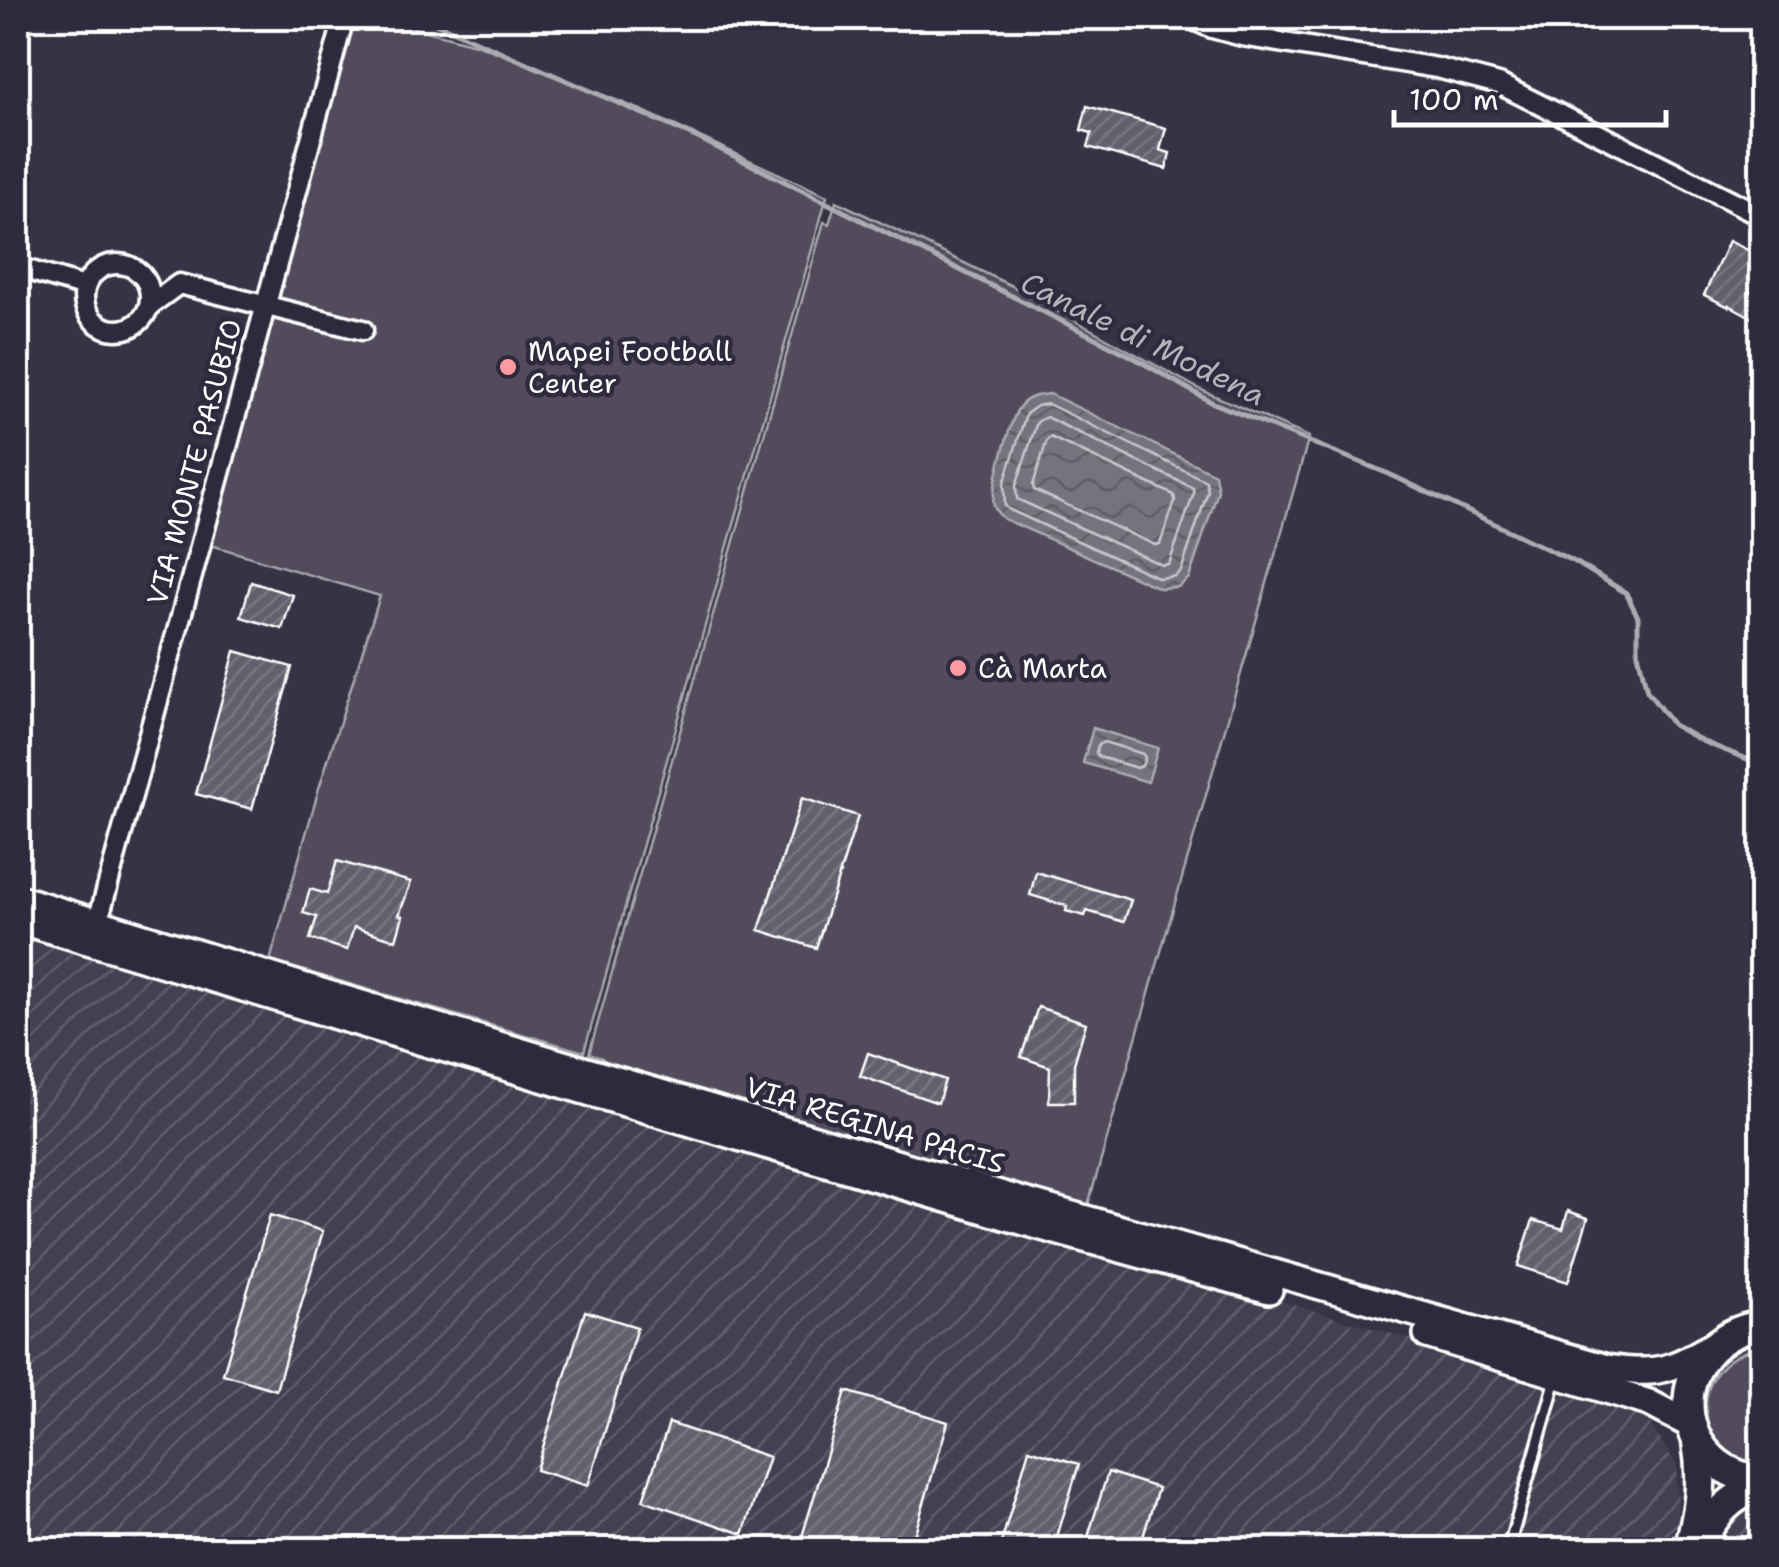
<svg xmlns="http://www.w3.org/2000/svg" width="1779" height="1567" font-family="'Shantell Sans',sans-serif">
  <style>
    .industrial { fill: url(#industrial-furrows) }
    .green { fill: #514c5c; stroke: #a8a6ae; stroke-width: 2.5 }
    .water { fill: url(#water-waves); stroke: #adabb2; stroke-width: 2.5 }
    .lines { fill: none; stroke-linecap: round; stroke-linejoin: round }
    .shore { stroke: #c8c7cc; stroke-width: 2.5 }
    .stream { stroke: #adabb2; stroke-width: 5 }
    .building { fill: url(#building-hatch); stroke: #fff; stroke-width: 2.5 }
    .lane-casing { stroke: #fff; stroke-width: 16 }
    .street-casing { stroke: #fff; stroke-width: 25 }
    .secondary-casing { stroke: #fff; stroke-width: 32 }
    .primary-casing { stroke: #fff; stroke-width: 35 }
    .lane { stroke: #2f2a3d; stroke-width: 9 }
    .street { stroke: #2f2a3d; stroke-width: 18 }
    .secondary { stroke: #2f2a3d; stroke-width: 25 }
    .primary { stroke: #2f2a3d; stroke-width: 28 }
    .poi-dot { fill: #ff9aa2; stroke: #2f2a3d; stroke-width: 4 }
    .labels { text-anchor: middle; stroke-width: 9; stroke-linejoin: round; paint-order: stroke }
    .poi-label { font-size: 28px; fill: #fff; stroke: #2f2a3d; text-anchor: start }
    .street-label { font-size: 28px; fill: #fff; stroke: #2f2a3d }
    .water-label { font-size: 30px; font-style: italic; fill: #b4b2b9; stroke: #2f2a3d }
  </style>
  <defs>
    <pattern id="industrial-furrows" width="10" height="10" patternUnits="userSpaceOnUse" patternTransform="scale(2.5)"><rect width="10" height="10" fill="#444051"/><path d="M-1 1l2-2M0 10L10 0M9 11l2-2" fill="none" stroke="#605d6b"/></pattern>
    <pattern id="water-waves" width="16" height="10" patternUnits="userSpaceOnUse" patternTransform="scale(2.5)"><rect width="16" height="10" fill="#76737f"/><path d="M0 5q4-4 8 0t8 0" fill="none" stroke="#5f5e63"/></pattern>
    <pattern id="building-hatch" width="6" height="6" patternUnits="userSpaceOnUse" patternTransform="scale(2.5)"><rect width="6" height="6" fill="#635f6d"/><path d="M-1 1l2-2M0 6l6-6M5 7l2-2" fill="none" stroke="#7a7783"/></pattern>
  </defs>
  <rect width="100%" height="100%" fill="#373345"/>
  <filter id="ink" filterUnits="userSpaceOnUse"><feTurbulence type="fractalNoise" baseFrequency=".01" numOctaves="2"/><feDisplacementMap in="SourceGraphic" scale="20" xChannelSelector="R" yChannelSelector="G"/><feConvolveMatrix kernelMatrix="1 2 1 2 8 2 1 2 1" color-interpolation-filters="sRGB"/></filter>
  <g filter="url(#ink)">
    <g class="industrial">
      <polygon points="18,927 1595,1394 1645,1416 1677,1465 1678,1521 1667,1549 18,1549"/>
      <polygon points="1761,1501 1761,1549 1704,1550 1707,1540 1748,1505"/>
    </g>
    <g class="green">
      <polygon points="334,18 377,18 479,45 643,111 827,196 584,1052 270,961 319,788 380,596 191,539"/>
      <polygon points="836,201 1012,286 1201,390 1309,437 1088,1205 1045,1209 634,1091 602,1058 589,1054 824,222 829,224"/>
      <path d="M1761,1347L1762,1464C1691,1458 1684,1361 1761,1347Z"/>
    </g>
    <g class="water">
      <path d="M1050,394L1215,474L1218,491L1189,578L1178,587L1159,588L1004,519C999,514 996,512 994,506C990,492 1011,415 1021,405C1029,396 1039,395 1050,394Z"/>
      <polygon points="1093,728 1158,748 1148,782 1083,763"/>
    </g>
    <g class="lines">
      <g class="shore">
        <polygon points="1048,404 1206,481 1208,491 1181,571 1175,576 1159,578 1010,510 1005,506 1004,484 1026,414 1037,406"/>
        <polygon points="1046,417 1193,488 1194,493 1169,564 1162,565 1017,499 1016,486 1037,422"/>
        <polygon points="1050,437 1174,495 1175,501 1160,544 1155,545 1034,490 1033,485 1047,440"/>
        <polygon points="1104,742 1143,754 1145,758 1142,766 1137,768 1099,757 1096,753 1098,745"/>
      </g>
      <polyline class="stream" points="424,18 698,138 1131,356 1211,402 1389,474 1577,563 1626,593 1638,617 1638,653 1647,691 1673,725 1704,742 1762,765"/>
    </g>
    <g class="building">
      <polygon points="1087,106 1166,128 1160,150 1170,153 1166,169 1088,147 1092,133 1081,130"/>
      <polygon points="1729,241 1762,257 1762,271 1751,292 1762,298 1762,323 1729,305 1729,307 1704,295"/>
      <polygon points="251,582 293,595 282,629 241,617"/>
      <polygon points="235,651 292,667 252,809 196,794"/>
      <polygon points="802,798 858,816 816,948 759,930"/>
      <polygon points="337,861 411,882 399,915 403,916 396,940 354,927 347,950 310,939 317,917 303,913 310,889 327,894"/>
      <polygon points="1036,872 1131,900 1124,922 1087,911 1085,916 1066,911 1067,906 1030,895"/>
      <polygon points="1038,1007 1086,1023 1074,1064 1074,1102 1049,1102 1050,1067 1021,1057"/>
      <polygon points="868,1053 945,1080 938,1103 860,1076"/>
      <polygon points="1568,1211 1588,1218 1568,1282 1518,1266 1533,1220 1563,1229"/>
      <polygon points="270,1215 323,1231 276,1390 223,1374"/>
      <polygon points="585,1311 637,1327 588,1486 536,1470"/>
      <polygon points="846,1391 948,1422 910,1550 798,1550"/>
      <polygon points="669,1423 769,1457 743,1534 643,1500"/>
      <polygon points="1029,1449 1079,1464 1053,1550 999,1550"/>
      <polygon points="1108,1472 1158,1488 1139,1550 1084,1550"/>
    </g>
    <g class="lines">
      <g class="lane-casing">
        <polyline id="lane" points="1508,1550 1556,1379"/>
      </g>
      <g class="street-casing">
        <g id="street">
          <polyline points="1189,18 1212,28 1242,36 1437,68 1499,84 1762,216"/>
          <circle cx="117" cy="297" r="33"/>
          <polyline points="18,267 85,287"/>
          <polyline points="149,306 179,284 363,330"/>
          <polyline points="98,921 344,18"/>
        </g>
      </g>
      <g class="secondary-casing">
        <g id="secondary">
          <path d="M18,898L328,994L1020,1200L1607,1368C1658,1376 1671,1370 1715,1344"/>
          <polyline points="18,920 661,1114 1045,1228 1269,1290"/>
          <polyline points="1427,1335 1649,1403 1691,1425"/>
        </g>
      </g>
      <g class="primary-casing">
        <g id="primary">
          <path d="M1762,1325C1664,1340 1664,1468 1762,1481"/>
          <path d="M1699,1544C1716,1512 1729,1499 1762,1483"/>
          <path d="M1689,1550C1699,1510 1704,1482 1697,1442"/>
        </g>
      </g>
      <use href="#lane" class="lane"/>
      <use href="#street" class="street"/>
      <use href="#secondary" class="secondary"/>
      <use href="#primary" class="primary"/>
    </g>
  </g>
  <g class="poi-dot">
    <circle cx="508" cy="367" r="10"/>
    <circle cx="958" cy="668" r="10"/>
  </g>
  <g class="labels">
    <g class="poi-label">
      <text x="528" y="361">Mapei Football<tspan x="528" dy="32">Center</tspan></text>
      <text x="978" y="678">Cà Marta</text>
    </g>
    <g class="street-label">
      <text transform="translate(194 462) rotate(-75)" y="10">VIA MONTE PASUBIO</text>
      <text transform="translate(875 1125) rotate(17)" y="10">VIA REGINA PACIS</text>
    </g>
    <g class="water-label">
      <text transform="translate(1143 339) rotate(26)" y="10">Canale di Modena</text>
    </g>
  </g>
  <rect width="1779" height="1567" fill="none" stroke="#2f2a3d" stroke-width="60"/>
  <rect x="30" y="30" width="1719" height="1507" fill="none" stroke="#fff" stroke-width="4" filter="url(#ink)"/>
  <path d="M1394 110v15h272v-15" fill="none" stroke="#ffffff" stroke-width="5"/>
  <text x="1409" y="110" font-size="30" fill="#ffffff" stroke="#2f2a3d" stroke-width="8" paint-order="stroke">100 m</text>
</svg>
